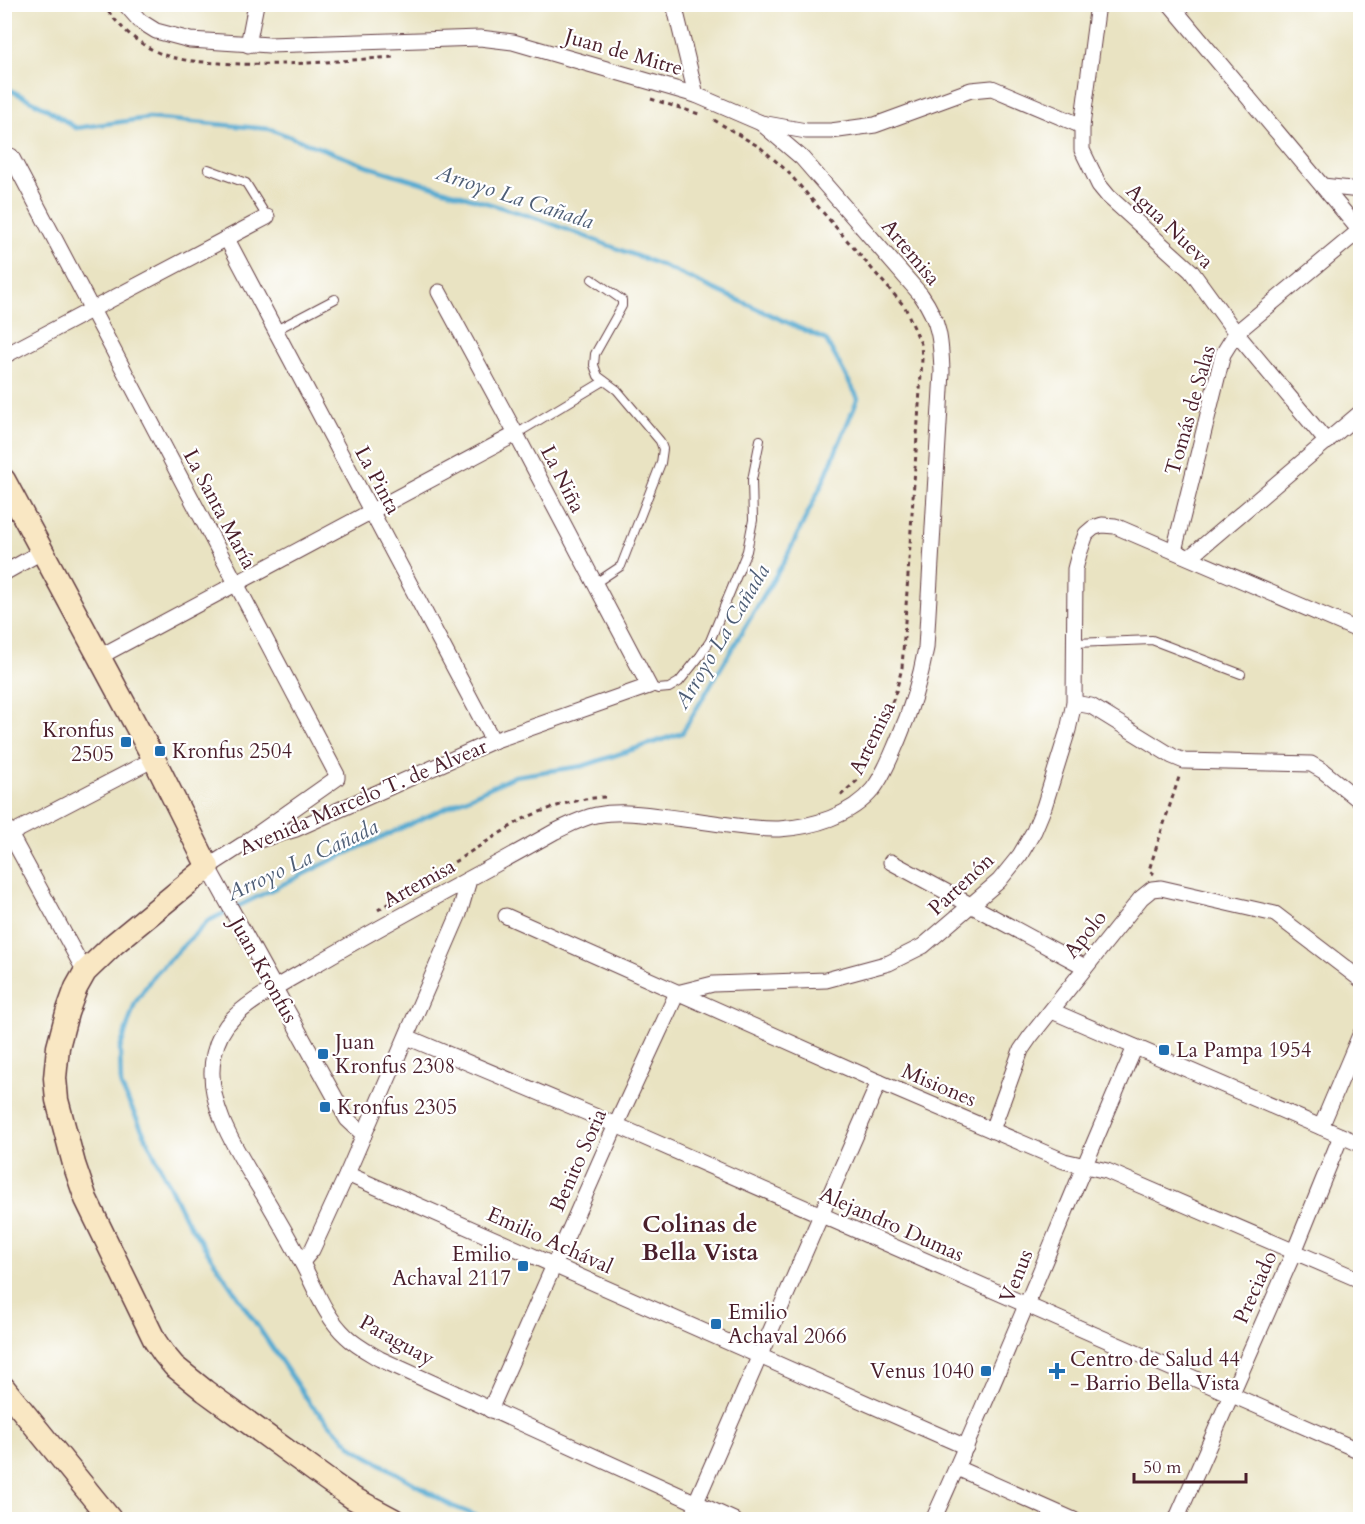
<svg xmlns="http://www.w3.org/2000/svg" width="1365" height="1524" font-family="Cardo,serif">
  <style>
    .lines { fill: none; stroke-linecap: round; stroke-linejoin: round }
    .stream { stroke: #54aad1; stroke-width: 4.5 }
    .lane-casing { stroke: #623c42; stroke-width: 10 }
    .street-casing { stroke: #623c42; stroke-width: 17 }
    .secondary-casing { stroke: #623c42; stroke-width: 25 }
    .path { stroke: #623c42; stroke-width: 3; stroke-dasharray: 4.5 4.5; stroke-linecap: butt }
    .lane { stroke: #fff; stroke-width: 8 }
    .street { stroke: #fff; stroke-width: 15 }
    .secondary { stroke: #f9e7c3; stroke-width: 22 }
    .poi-dot { fill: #1f6fb2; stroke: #fff; stroke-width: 2 }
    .labels { text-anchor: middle; stroke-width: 4.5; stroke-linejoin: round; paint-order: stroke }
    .street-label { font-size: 21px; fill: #4a1f2b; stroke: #fff }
    .poi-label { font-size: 21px; fill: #4a1f2b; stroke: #fff; text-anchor: start }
    .water-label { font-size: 22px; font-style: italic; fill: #4e5e76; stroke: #fff }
    .quarter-label { font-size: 24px; font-weight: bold; fill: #4a1f2b; stroke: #fff }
  </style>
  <rect width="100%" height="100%" fill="#fff"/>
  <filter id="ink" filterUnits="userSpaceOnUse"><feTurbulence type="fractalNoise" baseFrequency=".0167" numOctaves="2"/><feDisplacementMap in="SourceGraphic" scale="12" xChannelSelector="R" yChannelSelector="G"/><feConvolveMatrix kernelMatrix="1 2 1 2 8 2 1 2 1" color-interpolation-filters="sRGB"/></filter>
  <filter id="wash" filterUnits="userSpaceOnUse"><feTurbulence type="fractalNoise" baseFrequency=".008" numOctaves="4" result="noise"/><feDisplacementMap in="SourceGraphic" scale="24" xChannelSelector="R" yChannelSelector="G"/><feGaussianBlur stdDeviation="1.35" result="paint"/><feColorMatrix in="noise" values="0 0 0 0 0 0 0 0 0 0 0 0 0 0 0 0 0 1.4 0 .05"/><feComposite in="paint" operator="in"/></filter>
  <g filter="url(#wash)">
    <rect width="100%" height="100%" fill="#e9e3c2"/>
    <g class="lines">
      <g class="stream">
        <polyline points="4,66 10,41 7,4"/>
        <polyline points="4,87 44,107 76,128 149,118 270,129 370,167 539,219 663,266 826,340 858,398 822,484 786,558 682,733 583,766 515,776 332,860 208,921 153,976 135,1003 120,1049 121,1086 185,1218 310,1404 354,1448 452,1506 487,1520"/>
      </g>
    </g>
  </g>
  <g filter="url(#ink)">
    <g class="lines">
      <g class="lane-casing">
        <g id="lane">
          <polyline points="208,169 246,183 267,217"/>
          <polyline points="592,279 622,300 622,306 595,354 594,365 598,376 617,390 660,441 663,449 661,463 621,566 594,584"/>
          <polyline points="276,330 335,299"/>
          <polyline points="516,434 604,381"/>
          <polyline points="1075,643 1152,640 1241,674"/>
          <polyline points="649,686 658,689 669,688 679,682 700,656 710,641 747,551 753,520 752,480 760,440"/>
        </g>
      </g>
      <g class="street-casing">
        <g id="street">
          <polyline points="125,4 140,21 156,31 190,40 269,45 480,38 513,42 696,95 761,123 806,131 831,131 875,125 971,90 992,88 1082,126"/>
          <polyline points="674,4 696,95"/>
          <polyline points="1098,4 1082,126 1082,150 1099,185 1108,196 1191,271 1236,333 1327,442"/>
          <polyline points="1170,4 1360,231"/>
          <polyline points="248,45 256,4"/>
          <polyline points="11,156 337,775 337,778 249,840"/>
          <polyline points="1323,186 1360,190"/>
          <polyline points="227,239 493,741"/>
          <polyline points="4,356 267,217"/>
          <polyline points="1174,551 1223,354 1236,333 1360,230"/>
          <polyline points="1190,557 1360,413"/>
          <polyline points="4,573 43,551"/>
          <polyline points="99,657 516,434"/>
          <polyline points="1074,703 1091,706 1172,756 1184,761 1311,764 1323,771 1360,801"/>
          <polyline points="4,823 85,972"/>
          <polyline points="10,834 154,759"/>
          <polyline points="891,862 1085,967"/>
          <polyline points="506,916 879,1082 1064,1161 1107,1171 1360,1280"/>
          <polyline points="677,993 713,984 826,980 889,963 923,946 999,881 1020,855 1034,831 1044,807 1068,730 1074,703 1075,569 1079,554 1086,534 1093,528 1102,525 1115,526 1360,631"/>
          <polyline points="1052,1011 1360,1144"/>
          <polyline points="407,1037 616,1125 1360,1451"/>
          <polyline points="1321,1127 1360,1035"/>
          <polyline points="992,1130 1021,1050 1030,1037 1141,898 1152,889 1161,888 1275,914 1360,979"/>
          <polyline points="364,1135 347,1119 208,867 242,845 296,829 493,741 649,686 516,434 439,292"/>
          <polyline points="347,1174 966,1447"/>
          <polyline points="302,1262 312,1250 347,1174 459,914 469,880"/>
          <polyline points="490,1410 616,1125 677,993"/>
          <polyline points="957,1468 1074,1520"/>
          <polyline points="694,1520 696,1502 879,1082"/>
          <path d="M734,1520L380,1359C368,1352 356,1346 346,1336C325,1317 315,1287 302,1263C292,1243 280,1223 269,1204C244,1161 202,1106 214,1054C217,1041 223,1028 233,1018C253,998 294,977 320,962C397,917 476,876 554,832C567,826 581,818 596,815C628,809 661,817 692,820C720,823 750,830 779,829C812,827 851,816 873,789C884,775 891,756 898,740C911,710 920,681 926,648L942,372C941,341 940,322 921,295L802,158L761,123"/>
          <path d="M933,1520C1004,1364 1067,1204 1135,1047"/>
          <polyline points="1176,1520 1294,1252 1341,1136"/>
        </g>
      </g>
      <g class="secondary-casing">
        <g id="secondary">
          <polyline points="4,480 154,759 208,867 114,944 85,972 76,988 67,1013 58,1047 55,1078 57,1100 74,1164 86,1199 155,1341 164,1354 174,1366 205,1391 326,1479 353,1498 394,1520"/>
          <polyline points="4,1388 111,1520"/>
        </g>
      </g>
      <g class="path">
        <path d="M103,4C117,25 138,45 162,54C180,61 201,62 220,63C278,67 336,61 394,57"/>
        <polyline points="651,99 699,114"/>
        <polyline points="714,120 761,148 787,171 905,307 921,344 922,359 902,668 895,695 860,778 840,796"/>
        <polyline points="1154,874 1149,870 1180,774"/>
        <path d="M378,910L521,820C547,808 580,797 609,797"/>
      </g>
      <use href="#lane" class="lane"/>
      <use href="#street" class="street"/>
      <use href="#secondary" class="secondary"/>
    </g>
  </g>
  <g class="poi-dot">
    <rect x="120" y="736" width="12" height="12" rx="3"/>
    <rect x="154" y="745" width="12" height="12" rx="3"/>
    <rect x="1158" y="1044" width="12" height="12" rx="3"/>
    <rect x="317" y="1048" width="12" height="12" rx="3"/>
    <rect x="319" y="1101" width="12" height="12" rx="3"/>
    <rect x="517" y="1260" width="12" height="12" rx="3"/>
    <rect x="710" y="1318" width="12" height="12" rx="3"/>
    <rect x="980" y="1365" width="12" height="12" rx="3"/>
    <path d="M1054 1362h6v6h6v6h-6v6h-6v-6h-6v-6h6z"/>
  </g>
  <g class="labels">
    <g class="street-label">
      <text transform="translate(624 52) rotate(16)" y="7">Juan de Mitre</text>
      <text transform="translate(1170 226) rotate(44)" y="7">Agua Nueva</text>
      <text transform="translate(911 252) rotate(50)" y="7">Artemisa</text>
      <text transform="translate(1190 410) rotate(-74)" y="7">Tomás de Salas</text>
      <text transform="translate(563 479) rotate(63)" y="7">La Niña</text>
      <text transform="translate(378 480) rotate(62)" y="7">La Pinta</text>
      <text transform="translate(220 509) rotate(62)" y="7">La Santa María</text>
      <text transform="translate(872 738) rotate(-64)" y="7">Artemisa</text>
      <text transform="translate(363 797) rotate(-23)" y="7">Avenida Marcelo T. de Alvear</text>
      <text transform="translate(419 883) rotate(-29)" y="7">Artemisa</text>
      <text transform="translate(961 884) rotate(-43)" y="7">Partenón</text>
      <text transform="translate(1085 934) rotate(-51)" y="7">Apolo</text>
      <text transform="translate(264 970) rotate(61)" y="7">Juan Kronfus</text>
      <text transform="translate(939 1085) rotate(23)" y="7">Misiones</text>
      <text transform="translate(578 1160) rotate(-66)" y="7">Benito Soria</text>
      <text transform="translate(892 1224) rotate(24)" y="7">Alejandro Dumas</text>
      <text transform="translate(550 1240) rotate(24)" y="7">Emilio Achával</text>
      <text transform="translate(1016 1276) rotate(-68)" y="7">Venus</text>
      <text transform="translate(1255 1287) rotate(-66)" y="7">Preciado</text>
      <text transform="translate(397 1340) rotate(29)" y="7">Paraguay</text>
    </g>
    <g class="poi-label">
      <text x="114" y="737" text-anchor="end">Kronfus<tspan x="114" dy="24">2505</tspan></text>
      <text x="172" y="758">Kronfus 2504</text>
      <text x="335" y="1049">Juan<tspan x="335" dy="24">Kronfus 2308</tspan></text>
      <text x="1176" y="1057">La Pampa 1954</text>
      <text x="337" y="1114">Kronfus 2305</text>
      <text x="511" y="1261" text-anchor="end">Emilio<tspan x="511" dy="24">Achaval 2117</tspan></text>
      <text x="728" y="1319">Emilio<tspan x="728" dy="24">Achaval 2066</tspan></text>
      <text x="1070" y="1366">Centro de Salud 44<tspan x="1070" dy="24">- Barrio Bella Vista</tspan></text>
      <text x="974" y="1378" text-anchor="end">Venus 1040</text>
    </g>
    <g class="water-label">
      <text transform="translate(515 196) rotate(18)" y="8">Arroyo La Cañada</text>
      <text transform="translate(721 636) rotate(-59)" y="8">Arroyo La Cañada</text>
      <text transform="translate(302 859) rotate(-25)" y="8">Arroyo La Cañada</text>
    </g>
    <g class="quarter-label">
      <text x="700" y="1232">Colinas de<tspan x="700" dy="28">Bella Vista</tspan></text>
    </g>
  </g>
  <rect width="1365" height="1524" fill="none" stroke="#fff" stroke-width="24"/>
  <path d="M1134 1473v9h112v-9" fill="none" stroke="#4a1f2b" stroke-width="3"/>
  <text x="1143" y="1473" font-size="18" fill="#4a1f2b" stroke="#ffffff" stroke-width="4.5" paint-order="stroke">50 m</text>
</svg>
